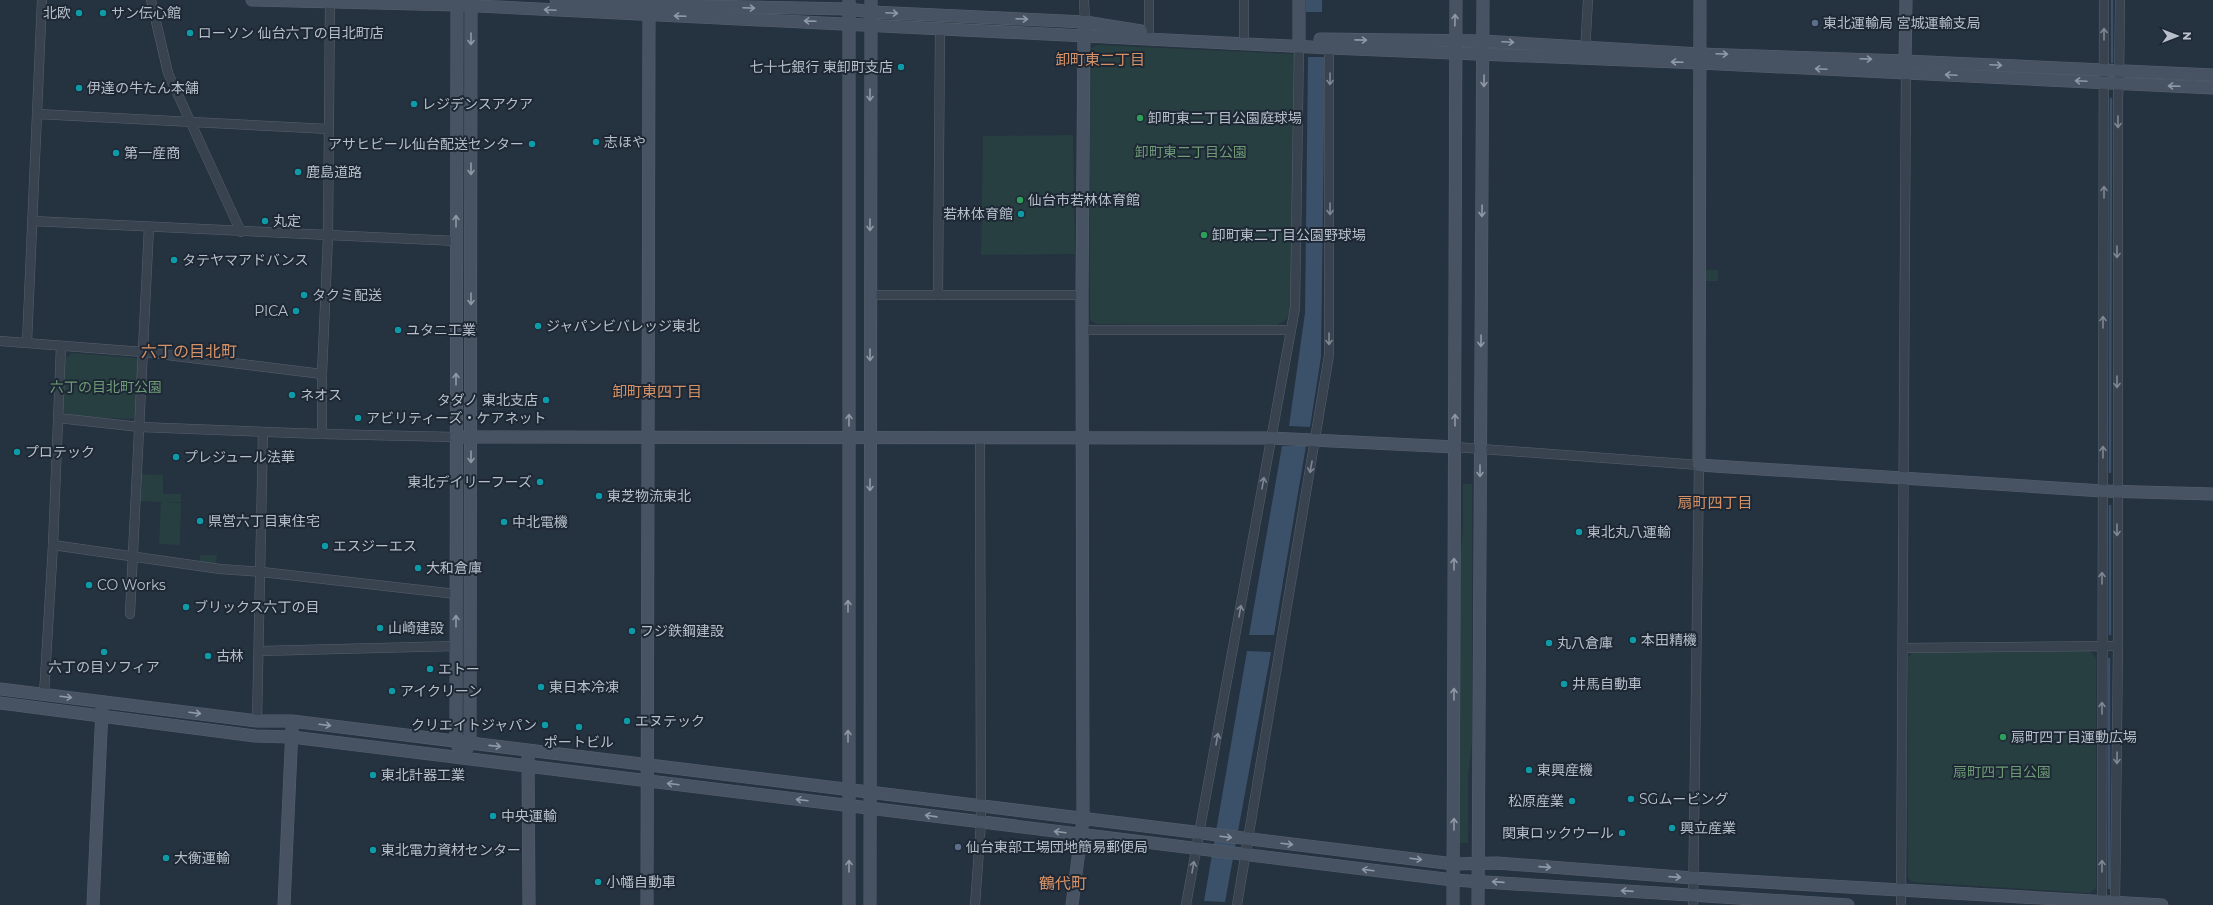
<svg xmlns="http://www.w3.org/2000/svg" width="2213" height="905" font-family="Montserrat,'Noto Sans JP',sans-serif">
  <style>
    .green { fill: #273f41 }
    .water { fill: #3b5069 }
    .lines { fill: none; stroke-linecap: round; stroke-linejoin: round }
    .stream { stroke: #3b5069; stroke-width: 2.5 }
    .street-casing { stroke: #57616d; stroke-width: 10 }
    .secondary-casing { stroke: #57616d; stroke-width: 13 }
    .street { stroke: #394350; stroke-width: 9 }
    .secondary { stroke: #475363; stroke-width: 12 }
    .oneway { stroke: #8f99a6 }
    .oneway2 { stroke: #7e8793 }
    .culture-dot { fill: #0f9aa8; stroke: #1e2835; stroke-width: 1.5 }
    .service-dot { fill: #5c6f8a; stroke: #1e2835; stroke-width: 1.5 }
    .leisure-dot { fill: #2e9e5b; stroke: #1e2835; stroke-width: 1.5 }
    .labels { text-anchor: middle; stroke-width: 4; stroke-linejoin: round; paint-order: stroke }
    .poi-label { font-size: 14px; fill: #b6bfca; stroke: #1e2835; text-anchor: start }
    .park-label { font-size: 14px; fill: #6d9b76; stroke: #1e2835 }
    .neighbourhood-label { font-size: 15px; fill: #d69266; stroke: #1e2835 }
    .quarter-label { font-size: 16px; fill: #d69266; stroke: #1e2835 }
  </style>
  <rect width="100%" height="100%" fill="#253240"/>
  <g class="green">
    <polygon points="1097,45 1294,54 1291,307 1287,319 1277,325 1097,324 1090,320 1089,50"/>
    <polygon points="1073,135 1075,254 981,255 983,136"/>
    <rect x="1703" y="270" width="15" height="11"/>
    <polygon points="72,353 136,358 139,362 136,412 133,419 68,416 62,410 65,359"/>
    <polygon points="140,474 163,475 163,494 181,494 181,502 166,502 181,503 180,545 159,544 161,502 140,501"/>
    <polygon points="1463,484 1472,484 1472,742 1468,778 1468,843 1459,843 1460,559 1463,528"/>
    <polygon points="200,555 217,555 216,564 200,562"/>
    <polygon points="2090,651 2096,658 2096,888 2090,893 1912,882 1908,878 1908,657 1913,652"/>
  </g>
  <g class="water">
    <rect x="1306" y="0" width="16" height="12"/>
    <polygon points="1308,57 1325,57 1321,357 1310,427 1289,426 1305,313"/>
    <polygon points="1282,446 1306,446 1274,635 1249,635"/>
    <polygon points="1247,651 1271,652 1225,902 1204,901"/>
  </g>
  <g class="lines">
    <g class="stream">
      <polyline points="2112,62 2112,0"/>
      <polyline points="2110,472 2111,99"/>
      <polyline points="2110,634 2110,506"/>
      <polyline points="2109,659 2109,888"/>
    </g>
    <g class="street-casing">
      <g id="street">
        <polyline points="151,0 168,73 241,232"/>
        <polyline points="1084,0 1085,22"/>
        <polyline points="1149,0 1149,32"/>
        <polyline points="1244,37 1244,0"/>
        <polyline points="1585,52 1588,0"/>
        <polyline points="37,114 329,129"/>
        <polyline points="32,221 456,241"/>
        <polyline points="870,295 1082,295"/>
        <polyline points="938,295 940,29"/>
        <polyline points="1083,330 1291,330"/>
        <polyline points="0,341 143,352 322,374"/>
        <polyline points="27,342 42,0"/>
        <polyline points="58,418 140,427 322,434 456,437"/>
        <polyline points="322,434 322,374 328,236 330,0"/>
        <polyline points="1455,447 1699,465 1693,905"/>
        <polyline points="53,545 220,569 262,572 456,594"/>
        <polyline points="130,614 149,227"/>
        <polyline points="1903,648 2118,646"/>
        <polyline points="260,651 456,646"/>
        <polyline points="44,694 53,545 61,346"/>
        <polyline points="257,721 263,432"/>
        <polyline points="975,905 981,823 980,438"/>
        <polyline points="1186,905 1295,308 1299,46"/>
        <polyline points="1237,905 1329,355 1329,43"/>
        <polyline points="1901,905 1906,68"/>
        <polyline points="2102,905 2104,0"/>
        <polyline points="2115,905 2118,646 2118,96 2119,83 2120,0"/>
      </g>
    </g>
    <g class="secondary-casing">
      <g id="secondary">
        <polyline points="252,0 457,5 1330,48 1700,63 2213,88"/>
        <polyline points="457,0 456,741 459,749"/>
        <polyline points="556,0 648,5 849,9 871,12 1085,22 1141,31"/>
        <polyline points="1299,0 1299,46"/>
        <polyline points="1700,0 1699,465 2103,491 2213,494"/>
        <polyline points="1320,39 1483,41 1700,54 1905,61 2213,75"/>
        <polyline points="1905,61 1906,0"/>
        <polyline points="456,437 1271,438 1455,447"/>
        <path d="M0,689L257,721H292C679,769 1066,817 1454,864L1497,863L1693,878L2162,905"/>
        <polyline points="0,703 255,736 292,737 1453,880 1848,905"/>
        <polyline points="466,750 470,743 471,0"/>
        <polyline points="528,758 529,905"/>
        <polyline points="93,905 102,709"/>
        <polyline points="284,905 292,728"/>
        <polyline points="647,905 649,8"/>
        <polyline points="849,905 849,0"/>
        <polyline points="870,905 871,0"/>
        <polyline points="1072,905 1083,819 1082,295 1084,27"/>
        <polyline points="1453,905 1456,0"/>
        <polyline points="1478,905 1483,0"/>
      </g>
    </g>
    <use href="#street" class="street"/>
    <use href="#secondary" class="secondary"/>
  </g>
  <defs><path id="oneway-shaft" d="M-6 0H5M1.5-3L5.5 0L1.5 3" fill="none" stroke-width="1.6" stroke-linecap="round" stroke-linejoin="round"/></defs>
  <g class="oneway">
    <use href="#oneway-shaft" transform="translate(749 8) rotate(2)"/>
    <use href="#oneway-shaft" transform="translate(550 10) rotate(-177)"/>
    <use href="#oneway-shaft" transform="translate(892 13) rotate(3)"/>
    <use href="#oneway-shaft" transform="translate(680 16) rotate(-178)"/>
    <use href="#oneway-shaft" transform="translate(1022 19) rotate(2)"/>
    <use href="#oneway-shaft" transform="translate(1455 20) rotate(-89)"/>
    <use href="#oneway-shaft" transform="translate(810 21) rotate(-178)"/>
    <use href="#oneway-shaft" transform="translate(471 39) rotate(90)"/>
    <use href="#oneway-shaft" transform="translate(1361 40) rotate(1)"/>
    <use href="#oneway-shaft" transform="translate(1508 42) rotate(3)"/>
    <use href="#oneway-shaft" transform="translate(1722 54) rotate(2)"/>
    <use href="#oneway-shaft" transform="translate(1866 59) rotate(2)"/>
    <use href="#oneway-shaft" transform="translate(1677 62) rotate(-178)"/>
    <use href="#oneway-shaft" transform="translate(1996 65) rotate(3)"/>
    <use href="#oneway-shaft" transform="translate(1821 69) rotate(-177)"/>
    <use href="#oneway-shaft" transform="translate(1951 75) rotate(-177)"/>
    <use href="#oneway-shaft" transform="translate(1484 81) rotate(91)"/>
    <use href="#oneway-shaft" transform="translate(2081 81) rotate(-177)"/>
    <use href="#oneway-shaft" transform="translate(2174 86) rotate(-178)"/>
    <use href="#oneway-shaft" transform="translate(870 95) rotate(90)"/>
    <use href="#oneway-shaft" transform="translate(471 169) rotate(90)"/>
    <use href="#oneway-shaft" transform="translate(1482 211) rotate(91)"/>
    <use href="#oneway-shaft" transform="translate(456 221) rotate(-90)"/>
    <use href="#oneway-shaft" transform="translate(870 225) rotate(90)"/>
    <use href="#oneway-shaft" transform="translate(471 299) rotate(90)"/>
    <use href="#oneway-shaft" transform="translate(1481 341) rotate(91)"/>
    <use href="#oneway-shaft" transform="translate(870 355) rotate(90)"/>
    <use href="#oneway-shaft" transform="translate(456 379) rotate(-90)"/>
    <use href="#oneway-shaft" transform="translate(849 420) rotate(-90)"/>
    <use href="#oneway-shaft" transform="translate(1455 420) rotate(-90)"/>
    <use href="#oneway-shaft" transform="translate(471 457) rotate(90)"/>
    <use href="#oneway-shaft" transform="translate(1480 471) rotate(90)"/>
    <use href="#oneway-shaft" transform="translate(870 485) rotate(90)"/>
    <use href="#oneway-shaft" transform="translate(1454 564) rotate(-90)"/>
    <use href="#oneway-shaft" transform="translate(848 606) rotate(-90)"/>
    <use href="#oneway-shaft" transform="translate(456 621) rotate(-90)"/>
    <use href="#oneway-shaft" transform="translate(1454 694) rotate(-90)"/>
    <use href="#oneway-shaft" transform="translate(66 697) rotate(7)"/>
    <use href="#oneway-shaft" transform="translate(195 713) rotate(7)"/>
    <use href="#oneway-shaft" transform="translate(325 725) rotate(7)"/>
    <use href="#oneway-shaft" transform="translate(848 736) rotate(-90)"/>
    <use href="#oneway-shaft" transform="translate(495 746) rotate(6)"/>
    <use href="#oneway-shaft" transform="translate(673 784) rotate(-173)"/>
    <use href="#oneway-shaft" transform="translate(802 800) rotate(-173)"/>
    <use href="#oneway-shaft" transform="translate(931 816) rotate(-172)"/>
    <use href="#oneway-shaft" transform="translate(1454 824) rotate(-90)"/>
    <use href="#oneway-shaft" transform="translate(1060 832) rotate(-173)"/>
    <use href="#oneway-shaft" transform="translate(1226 837) rotate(7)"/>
    <use href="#oneway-shaft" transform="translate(1287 844) rotate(7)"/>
    <use href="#oneway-shaft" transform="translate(1416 859) rotate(7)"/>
    <use href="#oneway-shaft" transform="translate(849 866) rotate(-90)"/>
    <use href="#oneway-shaft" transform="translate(1545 867) rotate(4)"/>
    <use href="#oneway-shaft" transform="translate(1368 870) rotate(-173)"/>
    <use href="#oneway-shaft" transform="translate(1675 877) rotate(4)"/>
    <use href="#oneway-shaft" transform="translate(1498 882) rotate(-176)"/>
    <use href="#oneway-shaft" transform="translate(1627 891) rotate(-176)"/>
  </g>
  <g class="oneway2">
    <use href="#oneway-shaft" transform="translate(2104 34) rotate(-90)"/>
    <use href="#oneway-shaft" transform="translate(1330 79) rotate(90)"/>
    <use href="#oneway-shaft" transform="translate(2118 122) rotate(90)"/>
    <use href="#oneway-shaft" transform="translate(2104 192) rotate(-90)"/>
    <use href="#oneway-shaft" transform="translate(1330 209) rotate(90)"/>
    <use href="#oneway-shaft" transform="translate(2117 252) rotate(90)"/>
    <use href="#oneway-shaft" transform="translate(2103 322) rotate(-90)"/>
    <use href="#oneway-shaft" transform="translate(1329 339) rotate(90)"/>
    <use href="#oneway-shaft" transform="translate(2117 382) rotate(90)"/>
    <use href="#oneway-shaft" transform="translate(2103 452) rotate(-90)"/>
    <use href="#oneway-shaft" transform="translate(1311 467) rotate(100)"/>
    <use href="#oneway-shaft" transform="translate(1263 483) rotate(-80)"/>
    <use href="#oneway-shaft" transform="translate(2117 530) rotate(90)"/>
    <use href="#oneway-shaft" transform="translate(2102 578) rotate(-90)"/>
    <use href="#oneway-shaft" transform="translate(1240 611) rotate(-80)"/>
    <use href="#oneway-shaft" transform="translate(2102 708) rotate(-90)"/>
    <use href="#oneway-shaft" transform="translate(1217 739) rotate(-80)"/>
    <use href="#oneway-shaft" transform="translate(2117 758) rotate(91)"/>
    <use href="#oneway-shaft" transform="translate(2102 866) rotate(-90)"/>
    <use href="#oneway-shaft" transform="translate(1193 867) rotate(-80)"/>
  </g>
  <g class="culture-dot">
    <circle cx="79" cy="13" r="4"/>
    <circle cx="103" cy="13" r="4"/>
    <circle cx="190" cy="33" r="4"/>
    <circle cx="901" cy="67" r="4"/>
    <circle cx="79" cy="88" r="4"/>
    <circle cx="414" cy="104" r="4"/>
    <circle cx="596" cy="142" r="4"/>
    <circle cx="532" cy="144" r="4"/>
    <circle cx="116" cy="153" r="4"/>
    <circle cx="298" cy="172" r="4"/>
    <circle cx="1021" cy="214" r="4"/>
    <circle cx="265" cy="221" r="4"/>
    <circle cx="174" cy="260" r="4"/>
    <circle cx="304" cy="295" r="4"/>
    <circle cx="296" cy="311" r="4"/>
    <circle cx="538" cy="326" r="4"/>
    <circle cx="398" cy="330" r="4"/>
    <circle cx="292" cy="395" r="4"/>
    <circle cx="546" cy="400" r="4"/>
    <circle cx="358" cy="418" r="4"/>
    <circle cx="17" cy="452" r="4"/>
    <circle cx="176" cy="457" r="4"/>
    <circle cx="540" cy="482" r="4"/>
    <circle cx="599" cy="496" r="4"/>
    <circle cx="200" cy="521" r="4"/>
    <circle cx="504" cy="522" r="4"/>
    <circle cx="1579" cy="532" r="4"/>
    <circle cx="325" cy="546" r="4"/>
    <circle cx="418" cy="568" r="4"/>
    <circle cx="89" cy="585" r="4"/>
    <circle cx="186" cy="607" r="4"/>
    <circle cx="380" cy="628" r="4"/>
    <circle cx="632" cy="631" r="4"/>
    <circle cx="1633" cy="640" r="4"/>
    <circle cx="1549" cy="643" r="4"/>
    <circle cx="104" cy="652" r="4"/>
    <circle cx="208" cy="656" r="4"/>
    <circle cx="430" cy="669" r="4"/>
    <circle cx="1564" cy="684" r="4"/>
    <circle cx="541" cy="687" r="4"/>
    <circle cx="392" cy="691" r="4"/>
    <circle cx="627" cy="721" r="4"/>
    <circle cx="545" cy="725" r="4"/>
    <circle cx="579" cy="727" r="4"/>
    <circle cx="1529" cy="770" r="4"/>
    <circle cx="373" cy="775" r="4"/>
    <circle cx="1631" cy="799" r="4"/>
    <circle cx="1572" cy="801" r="4"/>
    <circle cx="493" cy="816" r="4"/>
    <circle cx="1672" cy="828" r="4"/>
    <circle cx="1622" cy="833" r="4"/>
    <circle cx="373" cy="850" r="4"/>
    <circle cx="166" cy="858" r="4"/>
    <circle cx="598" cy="882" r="4"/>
  </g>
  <g class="service-dot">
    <circle cx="1815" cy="23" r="4"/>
    <circle cx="958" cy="847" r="4"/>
  </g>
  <g class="leisure-dot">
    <circle cx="1140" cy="118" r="4"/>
    <circle cx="1020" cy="200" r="4"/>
    <circle cx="1204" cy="235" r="4"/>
    <circle cx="2003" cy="737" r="4"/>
  </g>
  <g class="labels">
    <g class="poi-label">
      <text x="71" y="18" text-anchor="end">北欧</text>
      <text x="111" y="18">サン伝心館</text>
      <text x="1823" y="28">東北運輸局 宮城運輸支局</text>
      <text x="198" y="38">ローソン 仙台六丁の目北町店</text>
      <text x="893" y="72" text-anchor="end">七十七銀行 東卸町支店</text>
      <text x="87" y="93">伊達の牛たん本舗</text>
      <text x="422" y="109">レジデンスアクア</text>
      <text x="1148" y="123">卸町東二丁目公園庭球場</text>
      <text x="604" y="147">志ほや</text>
      <text x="524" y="149" text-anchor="end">アサヒビール仙台配送センター</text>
      <text x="124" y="158">第一産商</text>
      <text x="306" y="177">鹿島道路</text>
      <text x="1028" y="205">仙台市若林体育館</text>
      <text x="1013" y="219" text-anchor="end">若林体育館</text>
      <text x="273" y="226">丸定</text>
      <text x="1212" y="240">卸町東二丁目公園野球場</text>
      <text x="182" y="265">タテヤマアドバンス</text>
      <text x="312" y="300">タクミ配送</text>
      <text x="288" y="316" text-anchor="end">PICA</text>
      <text x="546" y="331">ジャパンビバレッジ東北</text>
      <text x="406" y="335">ユタニ工業</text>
      <text x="300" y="400">ネオス</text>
      <text x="538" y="405" text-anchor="end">タダノ 東北支店</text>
      <text x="366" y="423">アビリティーズ・ケアネット</text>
      <text x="25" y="457">プロテック</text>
      <text x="184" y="462">プレジュール法華</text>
      <text x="532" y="487" text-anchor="end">東北デイリーフーズ</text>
      <text x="607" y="501">東芝物流東北</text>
      <text x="208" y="526">県営六丁目東住宅</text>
      <text x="512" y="527">中北電機</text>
      <text x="1587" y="537">東北丸八運輸</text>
      <text x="333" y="551">エスジーエス</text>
      <text x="426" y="573">大和倉庫</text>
      <text x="97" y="590">CO Works</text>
      <text x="194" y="612">ブリックス六丁の目</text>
      <text x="388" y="633">山崎建設</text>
      <text x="640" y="636">フジ鉄鋼建設</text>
      <text x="1641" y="645">本田精機</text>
      <text x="1557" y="648">丸八倉庫</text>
      <text x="216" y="661">古林</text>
      <text x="104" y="672" text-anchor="middle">六丁の目ソフィア</text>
      <text x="438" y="674">エトー</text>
      <text x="1572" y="689">井馬自動車</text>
      <text x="549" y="692">東日本冷凍</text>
      <text x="400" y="696">アイクリーン</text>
      <text x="635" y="726">エヌテック</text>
      <text x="537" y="730" text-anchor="end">クリエイトジャパン</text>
      <text x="2011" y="742">扇町四丁目運動広場</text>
      <text x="579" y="747" text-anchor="middle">ポートビル</text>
      <text x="1537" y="775">東興産機</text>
      <text x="381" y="780">東北計器工業</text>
      <text x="1639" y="804">SGムービング</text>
      <text x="1564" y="806" text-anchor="end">松原産業</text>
      <text x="501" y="821">中央運輸</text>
      <text x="1680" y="833">興立産業</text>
      <text x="1614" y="838" text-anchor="end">関東ロックウール</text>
      <text x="966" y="852">仙台東部工場団地簡易郵便局</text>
      <text x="381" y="855">東北電力資材センター</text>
      <text x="174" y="863">大衡運輸</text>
      <text x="606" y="887">小幡自動車</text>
    </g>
    <g class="park-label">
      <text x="1191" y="157">卸町東二丁目公園</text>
      <text x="106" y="392">六丁の目北町公園</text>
      <text x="2002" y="777">扇町四丁目公園</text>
    </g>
    <g class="neighbourhood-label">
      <text x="1100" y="65">卸町東二丁目</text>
      <text x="657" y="397">卸町東四丁目</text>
      <text x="1715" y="508">扇町四丁目</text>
    </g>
    <g class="quarter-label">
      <text x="189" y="357">六丁の目北町</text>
      <text x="1063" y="889">鶴代町</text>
    </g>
  </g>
  <g transform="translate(2177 36) rotate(90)" stroke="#1e2835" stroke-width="3" paint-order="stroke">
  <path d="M0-3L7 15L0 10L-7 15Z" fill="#b6bfca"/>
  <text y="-6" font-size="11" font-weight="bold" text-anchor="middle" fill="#b6bfca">N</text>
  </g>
</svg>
